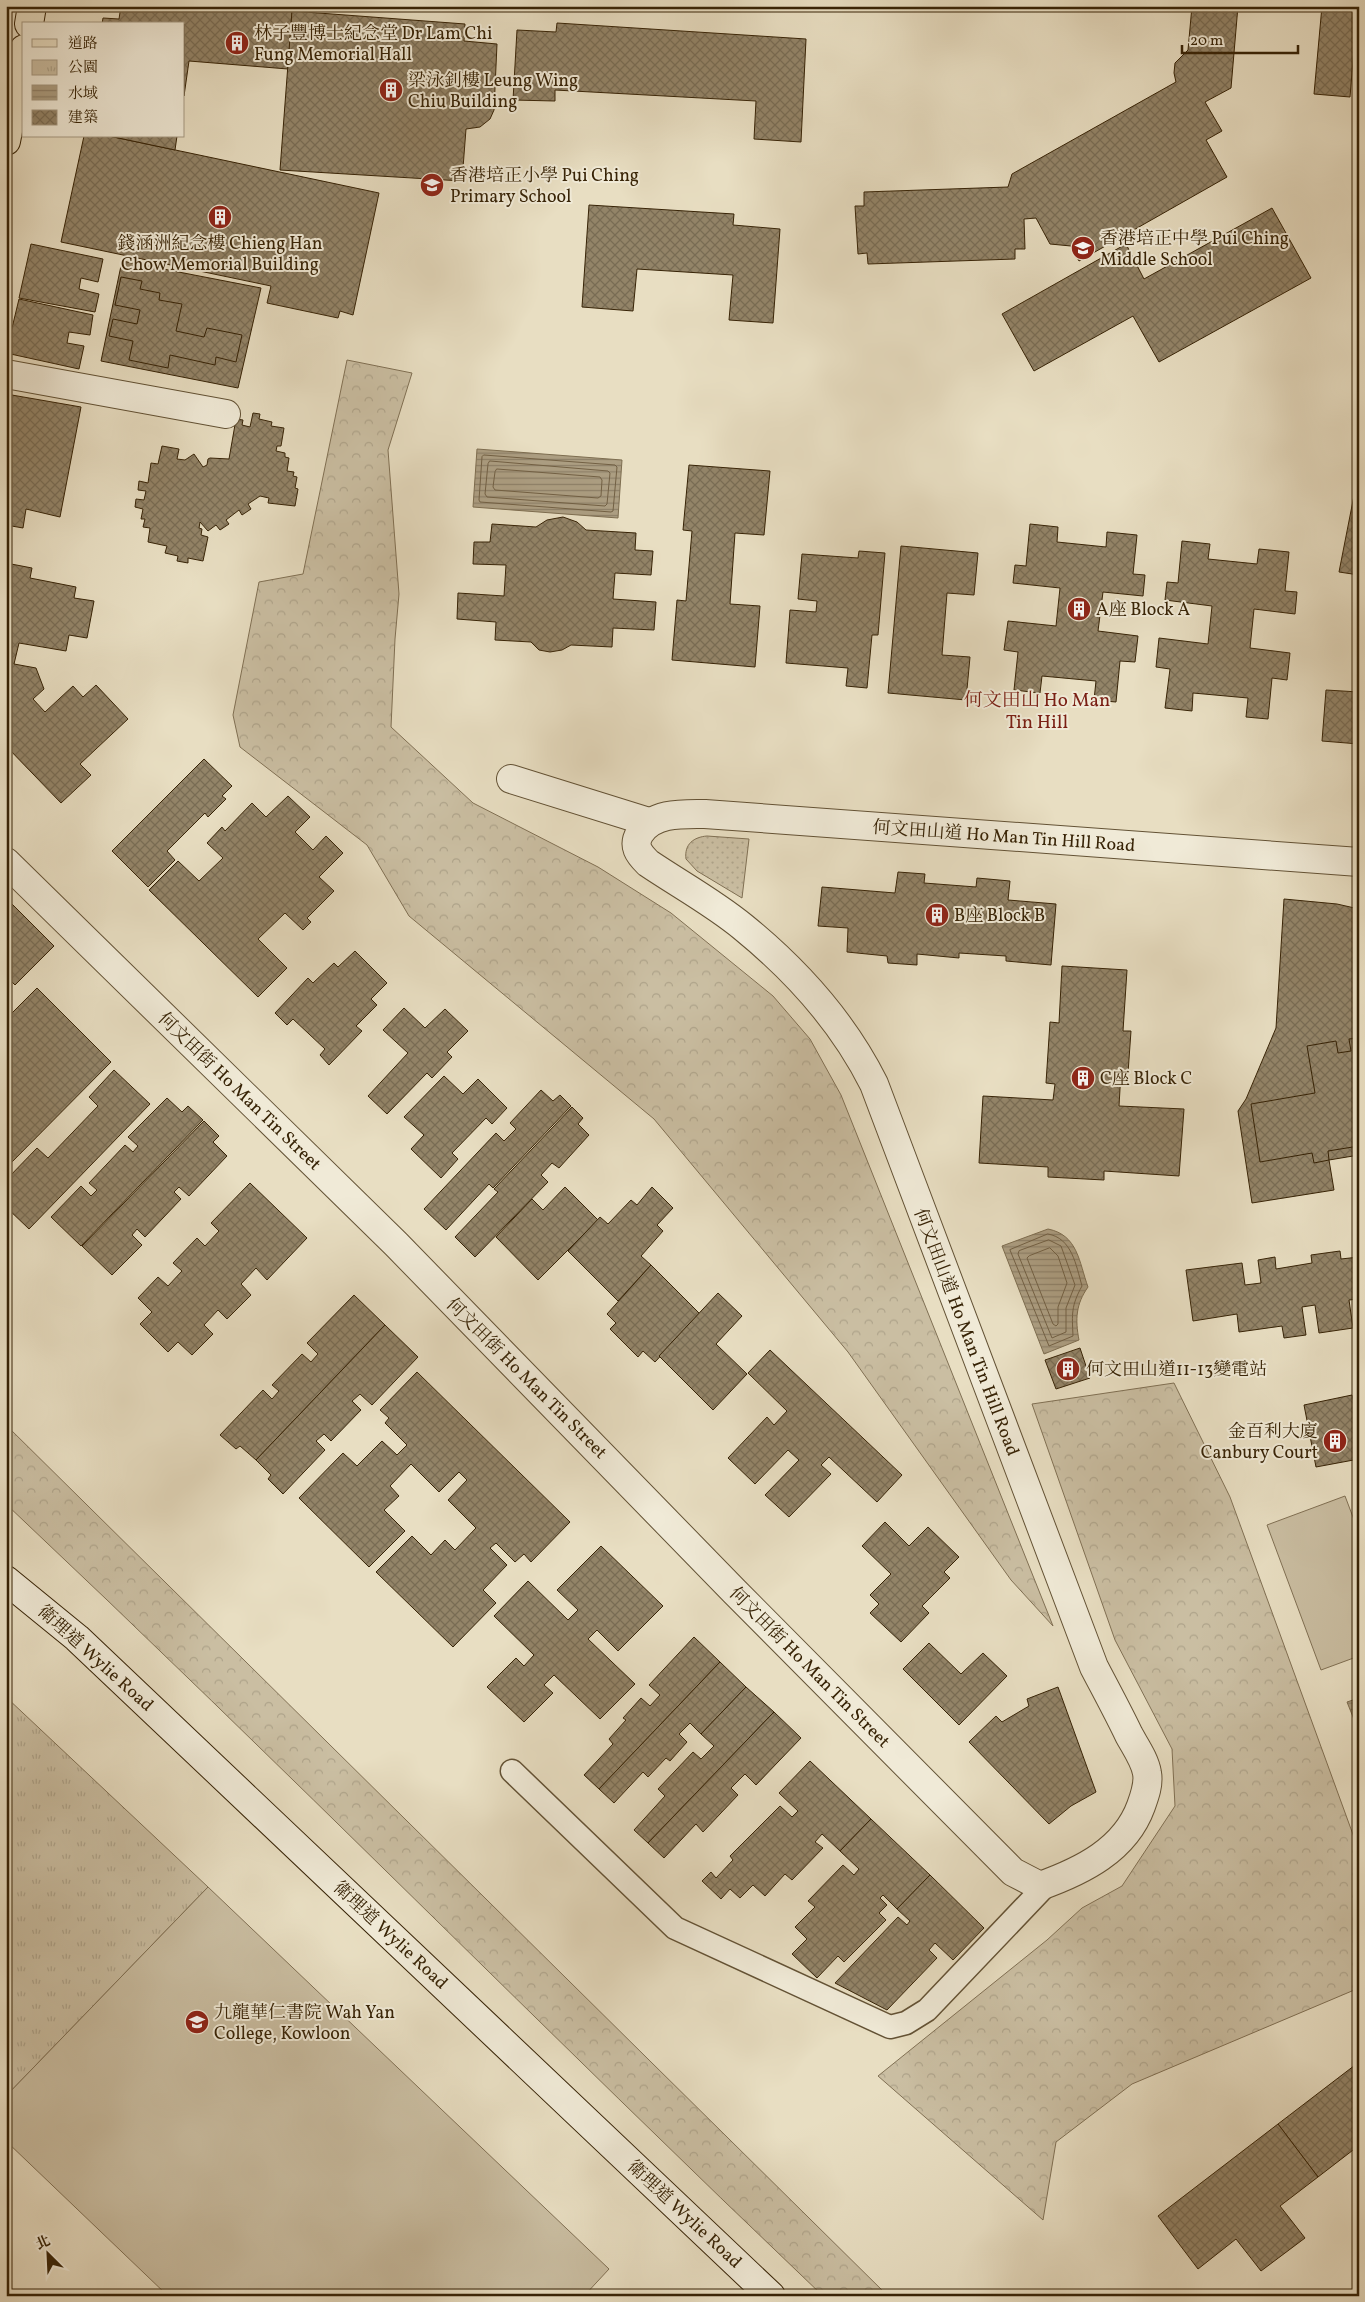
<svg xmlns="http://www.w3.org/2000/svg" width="1365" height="2302" font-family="Vollkorn,'Noto Serif TC',serif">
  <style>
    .grass { fill: url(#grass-dots); stroke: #807054 }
    .forest { fill: url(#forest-crowns); stroke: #807054 }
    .park { fill: url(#park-tufts); stroke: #807054 }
    .pitch { fill: #cabea2; stroke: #807054 }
    .water { fill: url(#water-rules); stroke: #7d6d50 }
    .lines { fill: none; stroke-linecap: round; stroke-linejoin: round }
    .shore { stroke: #726044; stroke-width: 1 }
    .building { fill: url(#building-cross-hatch); stroke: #372306 }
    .lane-casing { stroke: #635235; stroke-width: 25 }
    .street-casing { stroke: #635235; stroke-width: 30 }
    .secondary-casing { stroke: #372306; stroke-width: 30 }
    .primary-casing { stroke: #372306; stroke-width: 30 }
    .lane { stroke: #f0ead7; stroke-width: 22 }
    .street { stroke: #f0ead7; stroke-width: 28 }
    .secondary { stroke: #f0ead7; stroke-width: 28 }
    .primary { stroke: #e8dec2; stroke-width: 28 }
    .labels { text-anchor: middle; stroke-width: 4; stroke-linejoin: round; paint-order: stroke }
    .poi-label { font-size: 18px; fill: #372306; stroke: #f0ead7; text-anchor: start }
    .street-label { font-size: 18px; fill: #372306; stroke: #f0ead7 }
    .neighbourhood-label { font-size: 19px; fill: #7a1f14; stroke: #f0ead7 }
  </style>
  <defs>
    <pattern id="grass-dots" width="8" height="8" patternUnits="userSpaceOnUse" patternTransform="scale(1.25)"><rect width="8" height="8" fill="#cabea2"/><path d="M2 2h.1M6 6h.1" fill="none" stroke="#aea38a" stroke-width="1.8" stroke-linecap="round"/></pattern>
    <pattern id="forest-crowns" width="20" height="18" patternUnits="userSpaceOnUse" patternTransform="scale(1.25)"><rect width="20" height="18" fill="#cabea2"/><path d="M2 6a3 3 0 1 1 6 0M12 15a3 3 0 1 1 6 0" fill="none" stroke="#aea38a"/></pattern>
    <pattern id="park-tufts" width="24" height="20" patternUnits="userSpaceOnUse" patternTransform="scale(1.25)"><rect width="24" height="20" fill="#cabea2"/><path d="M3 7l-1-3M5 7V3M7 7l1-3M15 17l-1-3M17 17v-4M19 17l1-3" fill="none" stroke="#aea38a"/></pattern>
    <pattern id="water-rules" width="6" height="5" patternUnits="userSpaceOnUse" patternTransform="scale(1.25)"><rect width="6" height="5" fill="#ac9e82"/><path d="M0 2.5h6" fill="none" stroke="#8d8068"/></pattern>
    <pattern id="building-cross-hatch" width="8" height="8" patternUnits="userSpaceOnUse" patternTransform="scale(1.25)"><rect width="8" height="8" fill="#938468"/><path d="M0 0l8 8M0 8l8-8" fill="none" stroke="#796c54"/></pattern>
  </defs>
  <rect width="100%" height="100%" fill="#e8dec2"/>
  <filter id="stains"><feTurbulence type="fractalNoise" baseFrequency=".004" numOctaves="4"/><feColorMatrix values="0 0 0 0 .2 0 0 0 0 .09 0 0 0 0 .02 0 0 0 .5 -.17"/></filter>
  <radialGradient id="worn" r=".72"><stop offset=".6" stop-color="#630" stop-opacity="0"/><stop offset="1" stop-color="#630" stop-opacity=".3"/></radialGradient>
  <path class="grass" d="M707,836L749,839L742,898L697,871L686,859C684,844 694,837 707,836Z"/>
  <g class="forest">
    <polygon points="347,360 412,373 388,450 399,594 395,639 391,727 473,803 598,867 671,913 773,996 810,1039 841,1095 1053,1626 1011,1580 848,1352 654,1119 409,916 367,845 240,747 233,715 259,582 303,574"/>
    <polygon points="1174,1383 1230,1497 1359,1851 1359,1988 1132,2084 1056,2142 1043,2220 878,2076 1047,1940 1082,1908 1122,1886 1175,1806 1172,1749 1115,1640 1032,1404"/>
    <path d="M6,1425L888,2296H823C548,2034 282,1764 6,1504Z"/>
  </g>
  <polygon class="park" points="6,1697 208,1887 6,2096"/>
  <g class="pitch">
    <polygon points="1345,1496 1359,1533 1359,1656 1321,1670 1267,1525"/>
    <polygon points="208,1887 609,2269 584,2296 168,2296 6,2141 6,2096"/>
  </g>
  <g class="water">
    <polygon points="477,449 622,460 618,518 473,507"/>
    <path d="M1048,1229C1078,1235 1079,1262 1088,1287C1076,1304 1075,1319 1079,1340L1044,1354L1002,1246Z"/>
    <polygon points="1359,1698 1359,1732 1347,1702"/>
  </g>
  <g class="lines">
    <g class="shore">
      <polygon points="484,455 615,465 617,467 613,511 611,512 480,502 479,500 482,457"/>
      <polygon points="490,461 608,471 610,473 607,504 605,506 487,497 485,494 488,464"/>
      <polygon points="497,469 600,477 602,480 601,496 598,498 495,490 493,487 495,472"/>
      <path d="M1048,1234C1072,1238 1076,1265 1082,1286C1071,1306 1072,1314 1073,1336L1049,1346L1010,1250Z"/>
      <polygon points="1049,1240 1061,1246 1075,1285 1066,1308 1066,1332 1052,1338 1018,1254 1019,1251"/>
      <polygon points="1050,1248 1058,1256 1067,1283 1058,1307 1058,1324 1056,1326 1053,1324 1027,1258 1029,1256"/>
    </g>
  </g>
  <g class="building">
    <polygon points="121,6 236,6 292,11 288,69 189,61 184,96 184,24 102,24 103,18 119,19"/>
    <polygon points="1192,6 1238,6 1231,88 1205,102 1222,131 1206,140 1227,177 1079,261 1071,246 1050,244 1036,218 1024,219 1025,249 1015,249 1015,259 868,264 867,253 858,254 855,206 864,206 864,192 1008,187 1012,174 1176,82 1174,73 1175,63 1188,50"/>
    <polygon points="1322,6 1338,6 1338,10 1357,12 1350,97 1314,94"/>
    <polygon points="292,11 465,24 464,41 497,44 494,110 490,119 480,127 466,129 462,181 280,170"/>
    <polygon points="557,23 806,39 801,142 754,139 756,101 555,90 555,101 513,100 517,30 556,32"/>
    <polygon points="84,136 109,136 379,193 353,315 340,311 338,318 267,303 271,286 61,242"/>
    <polygon points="109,136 177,136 175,150"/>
    <polygon points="589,205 734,214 733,225 780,229 773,323 729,320 733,275 637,269 633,311 582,307"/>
    <polygon points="1272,208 1311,278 1159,362 1133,316 1034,371 1002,314 1126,244 1144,279"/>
    <polygon points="31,244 103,259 98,282 81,278 79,289 99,294 95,312 19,298"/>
    <polygon points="122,261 261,288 238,388 101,361"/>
    <polygon points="121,277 142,281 140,289 160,293 159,300 182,304 176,331 204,337 207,328 242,335 236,362 216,357 215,365 170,355 168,368 129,360 133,341 109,336 113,319 137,324 140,310 115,305"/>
    <polygon points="19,299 93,315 90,335 69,332 67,343 84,346 79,369 6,353"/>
    <polygon points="6,394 81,407 60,517 26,509 23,528 6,525"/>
    <polygon points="253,413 260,414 259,419 272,422 271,426 284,428 281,446 277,446 276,451 285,453 285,457 289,458 287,471 294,472 293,476 297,477 295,488 298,489 295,506 268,503 269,498 260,496 248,504 251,509 242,515 239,510 226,520 229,524 220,530 216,525 208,531 200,522 199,528 202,529 201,535 208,537 203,561 188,558 188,563 177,561 178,556 165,553 167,546 148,542 150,528 143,527 145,519 141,519 143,509 135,507 136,499 144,500 146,491 138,490 139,481 148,483 151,463 158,464 162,446 179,449 177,459 185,460 194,454 203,467 207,465 208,459 210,458 229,459 236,419 243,420 242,425 250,427"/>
    <polygon points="689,465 770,471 764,535 735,533 730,604 760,606 755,667 672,660 677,600 686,601 692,531 683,530"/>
    <polygon points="1359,470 1359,575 1339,572"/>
    <polygon points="563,517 577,522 586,530 636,533 635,550 653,551 651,575 615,573 613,599 656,602 654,630 613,628 612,647 571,645 562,650 550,652 539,650 531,642 495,640 496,622 457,619 458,593 504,596 506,565 473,564 474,542 490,542 492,524 536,527 547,520"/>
    <polygon points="1030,524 1058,527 1057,542 1106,547 1107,532 1137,535 1133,574 1145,575 1143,596 1103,592 1098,631 1138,636 1135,662 1120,661 1116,702 1094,700 1096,681 1042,676 1040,693 1014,690 1018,652 1004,650 1008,621 1056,626 1060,588 1013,583 1015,565 1026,566"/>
    <polygon points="1182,541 1210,544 1208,559 1257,564 1259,549 1289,552 1285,591 1297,592 1295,614 1254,609 1250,648 1290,653 1287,680 1272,678 1268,719 1246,717 1248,698 1193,693 1192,711 1165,708 1170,669 1156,667 1159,638 1208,644 1212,606 1165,600 1167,582 1178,583"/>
    <polygon points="901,546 978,553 974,595 947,593 942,655 970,657 966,700 888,693"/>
    <polygon points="859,551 885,553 878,635 872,635 867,688 846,686 848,668 786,663 790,610 816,612 817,601 798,599 802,554 858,558"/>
    <polygon points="6,563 32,568 30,578 76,587 74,598 94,601 87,638 69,635 66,651 19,643 14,664 36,668 44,689 33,699 45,712 73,686 83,697 96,685 128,719 80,764 91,775 61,803 6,746"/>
    <polygon points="1326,690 1359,692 1359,744 1322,741"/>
    <polygon points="204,759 232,786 222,796 226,799 208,817 205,813 167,851 175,860 148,887 112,851"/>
    <polygon points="288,796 310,817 295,832 313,850 326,836 343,853 319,877 334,891 307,918 311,922 303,930 285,913 258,939 287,968 258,997 149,890 178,861 199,881 223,858 207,843 222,827 225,831 252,803 266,817"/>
    <polygon points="898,872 925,874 924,883 976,887 977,878 1010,881 1008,900 1056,904 1051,965 1006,961 1006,956 959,953 959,958 917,954 917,965 888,963 887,956 847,952 848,928 818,926 822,887 895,893"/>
    <polygon points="6,898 54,946 15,985 6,976"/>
    <polygon points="1284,899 1337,904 1359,909 1359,1155 1329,1160 1334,1190 1252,1203 1238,1111 1246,1099 1276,1028"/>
    <polygon points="355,951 387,983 371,999 377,1005 356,1026 362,1031 329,1065 320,1055 325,1049 293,1019 287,1025 275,1013 308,978 313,983 334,963 338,967"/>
    <polygon points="1062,966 1127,970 1123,1031 1131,1031 1128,1073 1121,1072 1119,1106 1184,1109 1179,1176 1104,1171 1104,1180 1048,1177 1048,1167 979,1163 983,1096 1053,1100 1055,1084 1046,1083 1050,1022 1059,1023"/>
    <polygon points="37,988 111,1062 6,1168 6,1019"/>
    <polygon points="404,1008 425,1028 445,1009 468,1031 447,1052 452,1057 432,1078 427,1073 387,1114 368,1096 408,1053 383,1030"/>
    <polygon points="1359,1038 1359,1146 1328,1151 1329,1160 1314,1163 1312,1153 1260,1162 1251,1104 1315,1093 1307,1046 1336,1041 1338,1053 1351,1051 1349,1039"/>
    <polygon points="114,1070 150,1104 29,1229 6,1207 6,1180 37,1148 48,1158 98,1106 89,1097"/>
    <polygon points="444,1076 463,1094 478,1079 507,1108 492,1124 486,1118 452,1153 458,1159 441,1178 411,1149 424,1135 404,1117"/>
    <polygon points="541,1090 553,1101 560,1095 571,1106 493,1188 489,1184 446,1230 424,1209 496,1133 504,1141 516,1129 510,1123"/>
    <polygon points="167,1098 182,1112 188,1106 203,1120 81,1246 51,1217 81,1186 91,1196 97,1190 89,1183 125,1145 133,1152 138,1146 128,1137"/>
    <polygon points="572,1107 583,1118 578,1124 589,1135 559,1168 552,1163 541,1175 548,1182 475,1257 455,1237 498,1192 494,1189"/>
    <polygon points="204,1121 219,1136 213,1142 227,1156 189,1196 179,1187 174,1192 181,1199 145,1237 137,1229 132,1235 142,1245 112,1275 82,1246"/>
    <polygon points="250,1183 307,1238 267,1280 256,1268 241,1284 251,1295 227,1319 218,1310 204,1325 213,1334 192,1355 178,1342 168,1352 140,1324 152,1312 138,1298 158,1277 168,1286 182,1271 173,1263 197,1238 205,1246 219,1231 211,1223"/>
    <polygon points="565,1187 598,1220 538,1280 496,1237 532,1199 543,1210"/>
    <polygon points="652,1187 673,1208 657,1225 663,1231 641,1256 651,1265 618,1301 568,1251 600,1217 608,1224 631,1200 637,1205"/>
    <polygon points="1340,1251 1341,1259 1359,1257 1359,1299 1349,1300 1353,1328 1319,1333 1315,1305 1302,1307 1306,1335 1284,1338 1282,1326 1239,1332 1237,1314 1193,1321 1186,1270 1242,1263 1245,1285 1261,1283 1258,1260 1275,1257 1276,1269 1312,1263 1311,1255"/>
    <polygon points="651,1265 700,1314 655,1362 643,1351 638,1357 610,1329 616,1323 607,1314"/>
    <polygon points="718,1293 742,1316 716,1344 747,1374 713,1410 659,1356"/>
    <polygon points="354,1295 385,1325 256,1460 240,1446 236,1449 220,1435 263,1390 272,1399 279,1391 272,1385 302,1354 311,1362 318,1354 307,1343"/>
    <polygon points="385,1325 418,1357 372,1405 360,1394 352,1401 361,1410 331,1441 324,1434 316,1441 325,1450 283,1494 268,1479 271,1475 256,1460"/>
    <polygon points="1080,1348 1090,1378 1056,1389 1045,1360"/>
    <polygon points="770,1350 902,1475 877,1502 829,1457 821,1465 831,1474 789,1517 765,1495 799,1460 788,1450 755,1484 728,1458 767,1417 774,1425 787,1411 748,1373"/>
    <polygon points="417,1372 570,1522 531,1562 524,1554 515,1562 496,1543 490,1548 507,1565 483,1590 496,1603 453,1647 376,1572 412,1536 431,1555 445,1540 455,1550 476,1528 448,1500 467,1480 459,1472 439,1492 411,1464 390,1486 399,1496 384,1510 405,1531 369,1567 299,1498 343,1453 357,1466 382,1441 397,1455 407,1445 385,1423 389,1418 380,1410"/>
    <polygon points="1352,1395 1359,1422 1359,1459 1316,1467 1304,1405"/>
    <polygon points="885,1522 909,1546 928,1527 959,1557 944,1572 950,1578 922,1606 929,1613 901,1642 870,1613 879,1604 870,1595 891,1574 862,1546"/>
    <polygon points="601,1546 663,1606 618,1651 597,1630 588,1639 635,1684 600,1719 554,1675 544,1685 553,1693 524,1722 487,1687 516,1658 524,1666 534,1655 494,1616 528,1581 568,1620 578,1610 557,1590"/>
    <polygon points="694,1637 720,1662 599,1789 584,1775 613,1744 609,1739 626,1720 623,1718 641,1698 650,1706 660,1695 649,1685"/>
    <polygon points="929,1643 961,1674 983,1653 1007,1676 959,1725 903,1669"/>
    <polygon points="720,1662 746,1687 701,1734 690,1723 679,1734 687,1742 670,1761 666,1758 648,1777 643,1772 614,1803 599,1789"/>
    <polygon points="746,1687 774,1712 648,1843 634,1830 665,1796 658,1789 693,1752 701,1759 714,1746 701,1734"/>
    <polygon points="1058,1687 1096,1792 1071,1806 1049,1824 969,1742 996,1716 1002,1722 1029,1706 1027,1699"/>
    <polygon points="774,1712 801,1738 756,1785 745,1774 731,1788 738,1795 703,1832 696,1824 664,1858 648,1843"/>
    <polygon points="810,1761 871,1819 840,1851 822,1834 815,1842 823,1848 792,1880 785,1874 765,1896 753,1885 740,1898 730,1889 721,1899 702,1881 711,1872 716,1878 733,1860 730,1856 780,1806 792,1817 798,1811 779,1793"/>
    <polygon points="871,1819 930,1875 897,1909 883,1895 880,1898 887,1905 879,1913 886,1920 844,1962 838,1956 817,1978 792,1954 807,1939 795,1927 815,1907 808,1901 843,1865 854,1875 859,1869 840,1851"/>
    <polygon points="930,1875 984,1928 953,1960 935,1943 929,1950 937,1958 887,2010 835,1983 898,1917 907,1925 910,1921 897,1909"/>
    <polygon points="1359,2062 1359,2149 1357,2147 1318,2177 1278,2124"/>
    <polygon points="1278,2124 1318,2177 1280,2206 1305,2238 1261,2271 1236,2239 1198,2269 1158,2216"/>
  </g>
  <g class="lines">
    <g class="lane-casing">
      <polyline id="lane" points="512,1771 675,1928 890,2027 906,2023 927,2010 1048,1883"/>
    </g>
    <g class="street-casing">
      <g id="street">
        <polyline points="6,374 226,414"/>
        <polyline points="511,779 649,822"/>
        <path d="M6,862L396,1244L734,1591L1013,1872L1040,1886C1082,1871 1125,1850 1141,1806C1145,1795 1149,1784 1147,1773C1145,1760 1135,1746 1129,1735C1118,1712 1106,1690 1094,1667L874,1084C843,1022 797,971 743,927C714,903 679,884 648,863C639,854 632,846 640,833C654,812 683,814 705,814L1359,862"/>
      </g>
    </g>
    <g class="secondary-casing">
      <polyline id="secondary" points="6,1580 77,1638 771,2296"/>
    </g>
    <g class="primary-casing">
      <g id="primary">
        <polyline points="29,24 32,6"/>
        <polyline points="6,141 24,49"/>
      </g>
    </g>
    <use href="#lane" class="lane"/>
    <use href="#street" class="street"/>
    <use href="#secondary" class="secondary"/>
    <use href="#primary" class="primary"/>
  </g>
  <defs>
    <g id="building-disc" transform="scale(1.25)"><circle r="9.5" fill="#8f2418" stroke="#f0ead7"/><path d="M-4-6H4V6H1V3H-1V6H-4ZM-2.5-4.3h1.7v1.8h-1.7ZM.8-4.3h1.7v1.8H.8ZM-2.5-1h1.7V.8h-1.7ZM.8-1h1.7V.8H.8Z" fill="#fff"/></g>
    <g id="school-disc" transform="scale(1.25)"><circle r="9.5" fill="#8f2418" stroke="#f0ead7"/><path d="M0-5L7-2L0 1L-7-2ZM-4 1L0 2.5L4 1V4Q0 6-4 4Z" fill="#fff"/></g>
  </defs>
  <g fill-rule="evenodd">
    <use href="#building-disc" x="237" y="43"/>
    <use href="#building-disc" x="391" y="90"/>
    <use href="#school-disc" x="432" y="185"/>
    <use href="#building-disc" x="220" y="217"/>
    <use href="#school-disc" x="1083" y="248"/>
    <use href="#building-disc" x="1079" y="609"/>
    <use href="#building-disc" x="937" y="915"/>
    <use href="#building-disc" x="1083" y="1078"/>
    <use href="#building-disc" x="1068" y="1369"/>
    <use href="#building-disc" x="1335" y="1441"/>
    <use href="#school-disc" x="197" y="2022"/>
  </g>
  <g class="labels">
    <g class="poi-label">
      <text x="254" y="39">林子豐博士紀念堂 Dr Lam Chi<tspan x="254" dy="21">Fung Memorial Hall</tspan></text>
      <text x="408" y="86">梁泳釗樓 Leung Wing<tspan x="408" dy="21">Chiu Building</tspan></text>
      <text x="450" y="181">香港培正小學 Pui Ching<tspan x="450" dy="21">Primary School</tspan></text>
      <text x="1100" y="244">香港培正中學 Pui Ching<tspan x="1100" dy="21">Middle School</tspan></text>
      <text x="220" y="249" text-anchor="middle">錢涵洲紀念樓 Chieng Han<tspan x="220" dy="21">Chow Memorial Building</tspan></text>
      <text x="1096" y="615">A座 Block A</text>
      <text x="954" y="921">B座 Block B</text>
      <text x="1100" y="1084">C座 Block C</text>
      <text x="1086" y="1375">何文田山道11-13變電站</text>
      <text x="1318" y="1437" text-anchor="end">金百利大廈<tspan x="1318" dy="21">Canbury Court</tspan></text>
      <text x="214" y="2018">九龍華仁書院 Wah Yan<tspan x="214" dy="21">College, Kowloon</tspan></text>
    </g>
    <g class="street-label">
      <text transform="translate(1004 836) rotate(4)" y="6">何文田山道 Ho Man Tin Hill Road</text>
      <text transform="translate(240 1091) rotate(44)" y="6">何文田街 Ho Man Tin Street</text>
      <text transform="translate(967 1332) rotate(69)" y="6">何文田山道 Ho Man Tin Hill Road</text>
      <text transform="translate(527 1378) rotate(45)" y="6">何文田街 Ho Man Tin Street</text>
      <text transform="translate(96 1658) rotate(42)" y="6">衛理道 Wylie Road</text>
      <text transform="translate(810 1667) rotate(45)" y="6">何文田街 Ho Man Tin Street</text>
      <text transform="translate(391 1935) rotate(43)" y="6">衛理道 Wylie Road</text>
      <text transform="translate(685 2214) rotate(43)" y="6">衛理道 Wylie Road</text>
    </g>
    <g class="neighbourhood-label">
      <text x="1037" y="706">何文田山 Ho Man<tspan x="1037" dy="22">Tin Hill</tspan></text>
    </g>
  </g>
  <rect width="1365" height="2302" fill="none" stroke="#e8dec2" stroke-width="25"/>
  <rect x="8" y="8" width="1350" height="2287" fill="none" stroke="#372306" stroke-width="2.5"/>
  <rect x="12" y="12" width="1340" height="2277" fill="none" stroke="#372306"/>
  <rect x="22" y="22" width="162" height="115" fill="#f0ead7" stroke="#a69a83"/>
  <rect x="32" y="39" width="25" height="8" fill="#e8dec2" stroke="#a69a83"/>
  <text x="68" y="48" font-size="15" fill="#372306">道路</text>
  <rect x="32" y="60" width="25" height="15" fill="url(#park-tufts)" stroke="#a69a83"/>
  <text x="68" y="72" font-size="15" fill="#372306">公園</text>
  <rect x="32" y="85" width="25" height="15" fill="url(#water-rules)" stroke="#a69a83"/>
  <text x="68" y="98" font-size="15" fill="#372306">水域</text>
  <rect x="32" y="110" width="25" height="15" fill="url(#building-cross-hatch)" stroke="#a69a83"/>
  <text x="68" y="122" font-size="15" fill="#372306">建築</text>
  <g transform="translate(48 2254) rotate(336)" stroke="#f0ead7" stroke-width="4" paint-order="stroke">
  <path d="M0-4L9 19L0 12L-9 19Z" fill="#372306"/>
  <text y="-8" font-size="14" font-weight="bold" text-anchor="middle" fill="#372306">北</text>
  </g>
  <path d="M1182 45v8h116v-8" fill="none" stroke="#372306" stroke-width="2.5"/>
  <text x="1190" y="45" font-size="15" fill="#372306" stroke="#f0ead7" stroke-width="4" paint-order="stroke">20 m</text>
  <rect width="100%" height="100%" filter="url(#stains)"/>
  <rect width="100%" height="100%" fill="url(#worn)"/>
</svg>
